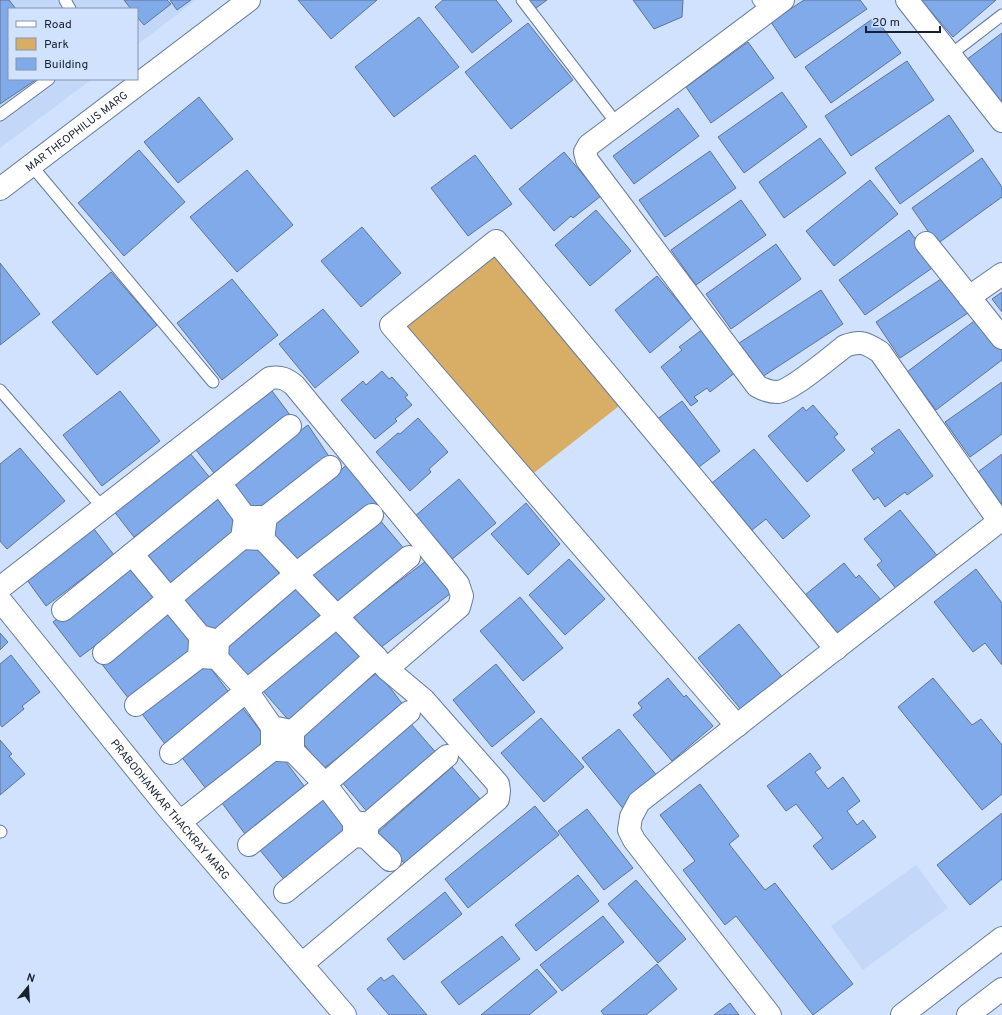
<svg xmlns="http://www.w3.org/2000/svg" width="1002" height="1015" font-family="Overpass,sans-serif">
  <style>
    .built { fill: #c3d7f9 }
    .green { fill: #d8ae67 }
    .building { fill: #81aaeb; stroke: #5f7392 }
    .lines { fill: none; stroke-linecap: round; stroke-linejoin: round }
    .service-casing { stroke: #667a9a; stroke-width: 13 }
    .minor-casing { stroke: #667a9a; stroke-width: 24 }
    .secondary-casing { stroke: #667a9a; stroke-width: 24 }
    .service { stroke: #fff; stroke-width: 11 }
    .minor { stroke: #fff; stroke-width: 22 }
    .secondary { stroke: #fff; stroke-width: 22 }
    .labels { text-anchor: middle; stroke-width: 3; stroke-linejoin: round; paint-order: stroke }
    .street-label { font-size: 11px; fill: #18202d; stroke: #d0e2fe }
  </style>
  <rect width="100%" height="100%" fill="#d0e2fe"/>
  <g class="built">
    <polygon points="0,0 196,0 137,45 137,9 9,9 9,79 92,79 0,148"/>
    <polygon points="916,865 948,908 863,970 831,926"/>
  </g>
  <polygon class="green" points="495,249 619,406 516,487 392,329"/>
  <g class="building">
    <polygon points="0,0 9,0 16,9 9,9 9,79 37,79 0,104"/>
    <polygon points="124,0 167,0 171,4 144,25 137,17 137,9 131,9"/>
    <polygon points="170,0 191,0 177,10"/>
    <polygon points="298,0 377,0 331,39"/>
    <polygon points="443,0 496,0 512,21 472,53 435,7"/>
    <polygon points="528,0 547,0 536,8"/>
    <polygon points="633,0 683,0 682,17 654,29"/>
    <polygon points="804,0 860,0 867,9 795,58 771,22"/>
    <polygon points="921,0 996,0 953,37"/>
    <polygon points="419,17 459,67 394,117 355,67"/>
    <polygon points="875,17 901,53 831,103 805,67"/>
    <polygon points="528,23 573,80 511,129 465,72"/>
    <polygon points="1002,33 1002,107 966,60"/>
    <polygon points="748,42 774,78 711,123 686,87"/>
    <polygon points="907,61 934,100 851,156 825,116"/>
    <polygon points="782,92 807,127 744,173 718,137"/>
    <polygon points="199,97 233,139 178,183 144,142"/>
    <polygon points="678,108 699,136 634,184 613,156"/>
    <polygon points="949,115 974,151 900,204 875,168"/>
    <polygon points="820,138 846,173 784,218 759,182"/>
    <polygon points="139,150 185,202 124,256 78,203"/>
    <polygon points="710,151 736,188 665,237 639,200"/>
    <polygon points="564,152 601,196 573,218 571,216 554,231 519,189"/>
    <polygon points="475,155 512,204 468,236 431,188"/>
    <polygon points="982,158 1002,187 1002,197 937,244 912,208"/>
    <polygon points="247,170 293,225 237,272 190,217"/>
    <polygon points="870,180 898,214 834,266 806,231"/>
    <polygon points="741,200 766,235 696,285 671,250"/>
    <polygon points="596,210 631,251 590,286 555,245"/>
    <polygon points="362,227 401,273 361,307 321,261"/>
    <polygon points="909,230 935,266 865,315 839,280"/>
    <polygon points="776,244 801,279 731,329 706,294"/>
    <polygon points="0,263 40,314 0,345"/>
    <polygon points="111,272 157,325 97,375 52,322"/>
    <polygon points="657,276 692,318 650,353 615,310"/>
    <polygon points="944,277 968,313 900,358 876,322"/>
    <polygon points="232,279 278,335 222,380 177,323"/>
    <polygon points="821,290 843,324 759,379 736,345"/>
    <polygon points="1002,292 1002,312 992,299"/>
    <polygon points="323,309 359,352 315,388 279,344"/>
    <polygon points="982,315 1002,340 1002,360 936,410 907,372"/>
    <polygon points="703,329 736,372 710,392 707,388 694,397 698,401 691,406 661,367 682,350 679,347"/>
    <polygon points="382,371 389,379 392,377 408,395 405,397 412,405 395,419 397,421 375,439 341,400 363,381 366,385"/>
    <polygon points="1002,382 1002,434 970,457 945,422"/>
    <polygon points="269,387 290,415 214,473 192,445"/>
    <polygon points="120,391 160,441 102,486 63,435"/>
    <polygon points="682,401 720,451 695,470 656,420"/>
    <polygon points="813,405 838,434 834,437 845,450 807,482 768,436 803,407 806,411"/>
    <polygon points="418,418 448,452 429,469 431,472 410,491 376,452 398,433 400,434"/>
    <polygon points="308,425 330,458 253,515 227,484"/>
    <polygon points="899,429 933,476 907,495 905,492 885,507 878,497 874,500 852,470 875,453 871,449"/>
    <polygon points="20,448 65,501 7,549 0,541 0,464"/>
    <polygon points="754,449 810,516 783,539 766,519 752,530 712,483"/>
    <polygon points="189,452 211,479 134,537 113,510"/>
    <polygon points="1002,454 1002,505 978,472"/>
    <polygon points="348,464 377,503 298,567 267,529"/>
    <polygon points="459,479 496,523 451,560 415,516"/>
    <polygon points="216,492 243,525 169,584 143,551"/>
    <polygon points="526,503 560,544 528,575 491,534"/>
    <polygon points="900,510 939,558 898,591 877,565 882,561 864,539"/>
    <polygon points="379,519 406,551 337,606 311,574"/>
    <polygon points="94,529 114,555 46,606 27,580"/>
    <polygon points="253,542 284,579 212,639 181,602"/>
    <polygon points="569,559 605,599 565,635 529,595"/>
    <polygon points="426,561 451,593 375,652 349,619"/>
    <polygon points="844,563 856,578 859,575 882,601 838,638 805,595"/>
    <polygon points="130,564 157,599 80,657 53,622"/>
    <polygon points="976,569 1002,603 1002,665 985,643 973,652 934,602"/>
    <polygon points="298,580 327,615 247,680 218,645"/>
    <polygon points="520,597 563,648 523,681 480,631"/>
    <polygon points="171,608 199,644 129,699 101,663"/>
    <polygon points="739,624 784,679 743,712 698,658"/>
    <polygon points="336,627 365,660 293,725 263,691"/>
    <polygon points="0,633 8,642 0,650"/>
    <polygon points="11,655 40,692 22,706 24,709 2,727 0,724 0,664"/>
    <polygon points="205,661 231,695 165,744 139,710"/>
    <polygon points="496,664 535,712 492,747 453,700"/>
    <polygon points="378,672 404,706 323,769 297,735"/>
    <polygon points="668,678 684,697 686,695 713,726 672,761 633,715 642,708 638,703"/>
    <polygon points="933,678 972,725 981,719 1002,745 1002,794 982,810 898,707"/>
    <polygon points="242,707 269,742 207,790 180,755"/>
    <polygon points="541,718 584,767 544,802 501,753"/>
    <polygon points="410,723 439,756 369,814 341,781"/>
    <polygon points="619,729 662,782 625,811 582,758"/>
    <polygon points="0,740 12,754 9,756 25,774 0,795"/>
    <polygon points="810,753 821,768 815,772 828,789 843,777 860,801 847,811 857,825 863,820 876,837 832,870 813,846 823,838 796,804 786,811 767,786"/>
    <polygon points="280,754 307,790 245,834 219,799"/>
    <polygon points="452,767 480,799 405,864 377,833"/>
    <polygon points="700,784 739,836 729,844 765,890 775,883 853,984 813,1015 736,916 725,925 683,870 695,861 660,815"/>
    <polygon points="323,798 351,832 287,883 259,849"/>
    <polygon points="535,806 559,835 468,908 445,879"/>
    <polygon points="587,809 633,868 604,890 558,831"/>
    <polygon points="1002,813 1002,879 970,905 937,865"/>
    <polygon points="578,875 599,901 536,951 515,925"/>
    <polygon points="636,880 686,939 658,963 608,904"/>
    <polygon points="445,892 462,914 404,960 387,939"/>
    <polygon points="603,916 624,942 562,991 540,965"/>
    <polygon points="502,936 520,959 459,1005 441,982"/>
    <polygon points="657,964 677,989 646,1015 604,1015 601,1011"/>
    <polygon points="537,969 557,992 529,1015 481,1015"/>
    <polygon points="393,975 427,1015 389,1015 367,989 381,977 384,981"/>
    <polygon points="730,1003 739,1015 714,1015"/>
  </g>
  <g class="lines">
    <g class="service-casing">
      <g id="service">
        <polyline points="65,0 70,9"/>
        <polyline points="522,0 617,124"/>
        <polyline points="758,0 768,11"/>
        <polyline points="950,55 1002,15"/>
        <polyline points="0,115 49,79"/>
        <polyline points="31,165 213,382"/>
        <polyline points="0,390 103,508"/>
        <polyline points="0,831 1,832"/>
      </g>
    </g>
    <g class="minor-casing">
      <g id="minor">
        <path d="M783,0L589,145L585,152L587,160L757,386C764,390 769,392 777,392C791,391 832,356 845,346C861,340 866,343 880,352L999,521"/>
        <polyline points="907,0 1002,121"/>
        <path id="s1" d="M0,189L249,0"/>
        <polyline points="926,243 1002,338"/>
        <polyline points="969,297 1002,274"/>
        <polyline points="220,483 245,517 259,517"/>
        <polyline points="242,538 263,539 387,669"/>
        <polyline points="263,539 266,517 330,467"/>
        <polyline points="132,554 200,636 218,641"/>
        <path d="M0,588L270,378C281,376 286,379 294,385L458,584L462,596L459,607L387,669L424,700L498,784L499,791L498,799L302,964"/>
        <path id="s2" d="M0,600L167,807L345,1015"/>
        <polyline points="63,610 290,426"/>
        <polyline points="104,653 242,538 245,517"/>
        <polyline points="199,657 217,658 247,691 272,727 286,730"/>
        <polyline points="217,658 218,641 296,574 372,515"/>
        <polyline points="136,705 199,657 200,642"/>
        <polyline points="737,726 391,325 496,241 836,649"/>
        <polyline points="278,750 293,751 325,784 354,822 368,824"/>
        <polyline points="293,751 293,731 376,657"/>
        <polyline points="171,753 409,557"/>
        <polyline points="180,822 272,750 272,727"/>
        <polyline points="354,836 366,837 390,860"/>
        <polyline points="366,837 368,824 447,756"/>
        <polyline points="249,845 325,784 409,712"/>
        <polyline points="285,892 354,836 354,822"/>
        <polyline points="770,1015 634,840 629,830 631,817 639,802 1002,519"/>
      </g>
    </g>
    <g class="secondary-casing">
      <g id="secondary">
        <polyline points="902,1015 1002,938"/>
        <polyline points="968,1015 1002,989"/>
      </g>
    </g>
    <use href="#service" class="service"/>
    <use href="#minor" class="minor"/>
    <use href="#secondary" class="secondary"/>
  </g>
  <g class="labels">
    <g class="street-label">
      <text dy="4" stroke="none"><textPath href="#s1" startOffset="96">MAR THEOPHILUS MARG</textPath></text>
      <text dy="4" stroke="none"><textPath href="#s2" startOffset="270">PRABODHANKAR THACKRAY MARG</textPath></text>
    </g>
  </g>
  <rect x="8" y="8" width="130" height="72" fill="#d0e2fe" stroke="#8694aa"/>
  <rect x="16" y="21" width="20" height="6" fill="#ffffff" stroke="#8694aa"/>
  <text x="44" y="28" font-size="12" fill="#18202d">Road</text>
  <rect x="16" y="38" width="20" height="12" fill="#d8ae67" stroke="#8694aa"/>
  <text x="44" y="48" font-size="12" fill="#18202d">Park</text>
  <rect x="16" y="58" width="20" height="12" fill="#81aaeb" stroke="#8694aa"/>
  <text x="44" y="68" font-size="12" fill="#18202d">Building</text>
  <g transform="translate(28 987) rotate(18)" stroke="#d0e2fe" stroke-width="3" paint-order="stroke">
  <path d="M0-3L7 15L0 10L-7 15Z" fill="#18202d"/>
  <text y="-6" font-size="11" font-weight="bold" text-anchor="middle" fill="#18202d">N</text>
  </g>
  <path d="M866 26v6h74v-6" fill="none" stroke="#18202d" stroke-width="2"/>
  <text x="872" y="26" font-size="12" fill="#18202d" stroke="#d0e2fe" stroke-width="3" paint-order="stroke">20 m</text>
</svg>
